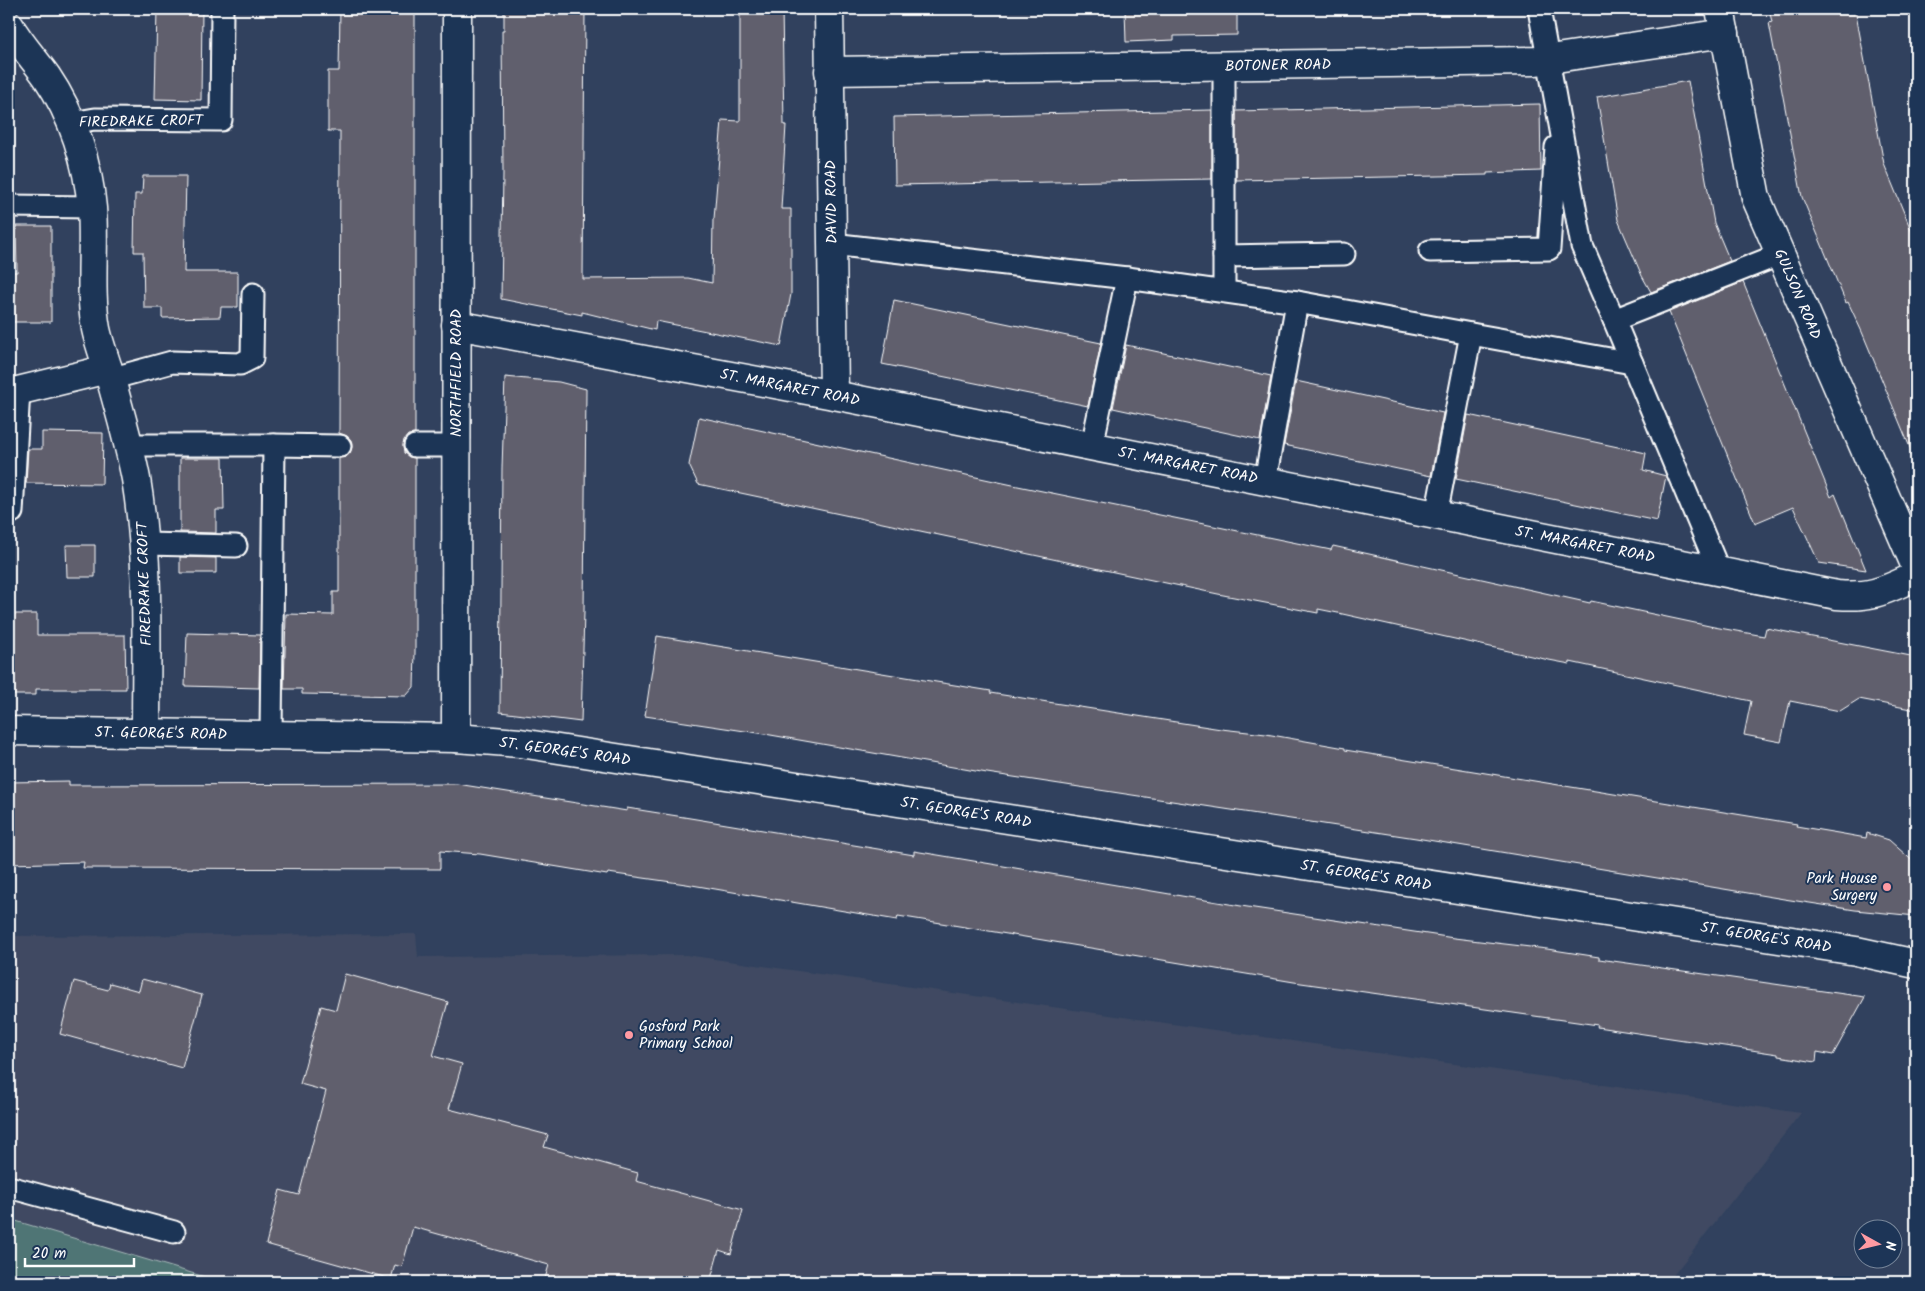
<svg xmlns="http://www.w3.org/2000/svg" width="1925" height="1291" font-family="Kalam,sans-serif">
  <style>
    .built { fill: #3f4a62 }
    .green { fill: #507475; stroke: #a8baba }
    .building { fill: #615e6d; stroke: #fff }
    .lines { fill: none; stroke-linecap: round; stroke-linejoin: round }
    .service-casing { stroke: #fff; stroke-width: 25 }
    .minor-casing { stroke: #fff; stroke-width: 31 }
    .service { stroke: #1d3557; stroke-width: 21 }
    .minor { stroke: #1d3557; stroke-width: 28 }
    .poi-dot { fill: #ff9aa2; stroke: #1d3557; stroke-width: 2 }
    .labels { text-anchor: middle; stroke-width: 4; stroke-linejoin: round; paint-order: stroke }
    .street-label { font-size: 15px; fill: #fff; stroke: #1d3557 }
    .poi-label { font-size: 15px; fill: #fff; stroke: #1d3557; text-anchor: end }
  </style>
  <rect width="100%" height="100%" fill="#31415e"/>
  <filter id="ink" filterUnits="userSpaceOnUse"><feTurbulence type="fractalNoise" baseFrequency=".02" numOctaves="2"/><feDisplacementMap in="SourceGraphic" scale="10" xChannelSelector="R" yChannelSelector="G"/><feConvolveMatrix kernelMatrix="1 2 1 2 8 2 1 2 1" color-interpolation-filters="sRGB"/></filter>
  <g filter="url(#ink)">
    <polygon class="built" points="416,934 418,957 686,955 1801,1113 1668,1282 222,1282 9,1219 9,936"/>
    <polygon class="green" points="9,1219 222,1282 9,1282"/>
    <g class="building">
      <polygon points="157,9 202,9 201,100 155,99"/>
      <polygon points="340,9 415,9 415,434 408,435 404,440 403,446 404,453 409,457 415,458 415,652 414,687 406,696 302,694 302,689 284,689 286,614 333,615 333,592 339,592 339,458 346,457 350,453 352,447 351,440 347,436 339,433 340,131 328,131 328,71 339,71"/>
      <polygon points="504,9 585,9 583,279 688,278 712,283 713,219 714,219 722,120 740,121 740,9 782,9 784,125 786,125 781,209 791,209 791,294 781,346 656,321 655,330 582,312 582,315 501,299 503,174 502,30 504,30"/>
      <polygon points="1125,9 1237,9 1237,35 1174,36 1174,40 1126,42"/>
      <polygon points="1769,9 1855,9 1884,164 1916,242 1916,462 1862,332 1848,302 1846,303 1802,197 1769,23 1772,22"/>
      <polygon points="1688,81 1714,223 1730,261 1651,292 1642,276 1618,220 1597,97"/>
      <polygon points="1540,104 1541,171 1487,173 1487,175 1236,180 1236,111"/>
      <polygon points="1212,110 1212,179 895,185 894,117"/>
      <polygon points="143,176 186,176 184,272 238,272 238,307 221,307 220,317 162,318 162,308 144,308 143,252 134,252 135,194 142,194"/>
      <polygon points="16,226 51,226 51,322 9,322 9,272 17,272"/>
      <polygon points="1743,282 1831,497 1835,494 1866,570 1819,563 1793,507 1755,523 1669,312"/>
      <polygon points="894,300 1101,343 1088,406 882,364"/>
      <polygon points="1126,345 1271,376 1260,440 1113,408"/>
      <polygon points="505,377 559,382 586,389 584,612 581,722 500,712 502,468"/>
      <polygon points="1296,381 1443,413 1431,476 1284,445"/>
      <polygon points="1468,415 1646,453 1643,470 1666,476 1657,521 1456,479"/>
      <polygon points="699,417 1008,484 1331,550 1333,546 1590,603 1591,601 1714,627 1764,636 1766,628 1916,657 1916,710 1859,699 1840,711 1790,701 1781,742 1744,735 1751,701 1570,662 1570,664 1549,660 1338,613 1318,609 1318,613 1218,594 698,484 689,465"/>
      <polygon points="42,432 103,433 102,484 26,483 28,449 42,449"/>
      <polygon points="180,458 223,458 224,510 216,510 216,533 180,532"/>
      <polygon points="66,545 95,545 95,577 67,577"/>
      <polygon points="180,557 216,558 216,573 180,573"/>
      <polygon points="9,614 37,614 37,635 125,635 126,689 36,689 36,695 9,695"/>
      <polygon points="187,633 260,635 259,688 185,686"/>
      <polygon points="657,636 991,691 990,693 1221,729 1266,734 1345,748 1345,750 1797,824 1796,826 1838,833 1866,838 1867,833 1889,840 1916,864 1916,916 1855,910 1784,899 1416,838 987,773 765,734 645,716"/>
      <polygon points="69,781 69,785 457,784 627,811 627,808 690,818 890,851 914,855 914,851 1241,906 1454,938 1547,949 1599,957 1599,959 1865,997 1833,1055 1817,1052 1816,1062 1778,1056 1778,1054 1597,1027 1598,1025 1294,982 941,923 898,916 897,920 686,884 608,873 607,875 480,854 440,851 440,869 83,868 84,862 9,864 9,782"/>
      <polygon points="345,974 448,1002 433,1056 462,1064 449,1109 548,1135 544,1147 638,1173 636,1181 743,1210 731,1254 719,1250 710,1282 544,1282 549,1265 413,1227 402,1267 395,1265 391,1279 266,1244 280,1190 299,1195 326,1091 300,1084 321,1006 336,1010"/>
      <polygon points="142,979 202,995 182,1068 60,1034 74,981 108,990 110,983 139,991"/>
    </g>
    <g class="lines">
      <g class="service-casing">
        <g id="service">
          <polyline points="1539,9 1582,246 1614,320 1781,254"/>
          <polyline points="1224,65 1224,291"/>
          <polyline points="71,123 95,119 221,120 222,9"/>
          <polyline points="9,206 92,207"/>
          <polyline points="832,244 1127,278"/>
          <polyline points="1430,251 1549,249 1556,147"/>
          <polyline points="1224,256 1344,254"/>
          <polyline points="1614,320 1719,571"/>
          <polyline points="110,379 172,362 240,364 252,358 253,294"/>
          <polyline points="128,445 274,445 271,734"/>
          <polyline points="274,445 340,446"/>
          <polyline points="415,446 456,446"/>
          <polyline points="1092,446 1127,278 1297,302"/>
          <polyline points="1265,481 1297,302 1471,334"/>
          <polyline points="12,512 19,390"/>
          <polyline points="1436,515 1471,334 1632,363"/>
          <polyline points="145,544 236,546"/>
          <polyline points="9,1187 174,1232"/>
        </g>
      </g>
      <g class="minor-casing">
        <g id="minor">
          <polyline points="829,9 834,395"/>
          <polyline points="1720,9 1756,198 1916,567"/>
          <path d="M9,25C20,44 35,60 47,77C73,115 88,163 92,208C95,248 89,290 96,329C99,343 104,356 108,369C118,406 129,442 136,479C150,563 146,648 146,732"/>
          <polyline points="829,71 1536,61 1725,33"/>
          <path d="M456,325L834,395L1837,595C1873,598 1885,590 1916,576"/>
          <polyline points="9,393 108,369"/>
          <polyline points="9,731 456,738 520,743 1856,951 1916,964"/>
          <polyline points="456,738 457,9"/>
        </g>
      </g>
      <use href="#service" class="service"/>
      <use href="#minor" class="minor"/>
    </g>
  </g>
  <g class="poi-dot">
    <circle cx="1887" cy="887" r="5"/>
    <circle cx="629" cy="1035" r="5"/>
  </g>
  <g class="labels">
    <g class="street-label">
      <text transform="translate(1278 65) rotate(-1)" y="5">BOTONER ROAD</text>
      <text transform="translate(141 121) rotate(-1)" y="5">FIREDRAKE CROFT</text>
      <text transform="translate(831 202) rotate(-91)" y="5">DAVID ROAD</text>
      <text transform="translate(1798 294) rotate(67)" y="5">GULSON ROAD</text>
      <text transform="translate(456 373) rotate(-90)" y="5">NORTHFIELD ROAD</text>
      <text transform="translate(790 387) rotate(11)" y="5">ST. MARGARET ROAD</text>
      <text transform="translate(1188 465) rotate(11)" y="5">ST. MARGARET ROAD</text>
      <text transform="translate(1585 544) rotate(11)" y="5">ST. MARGARET ROAD</text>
      <text transform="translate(144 584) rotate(-92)" y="5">FIREDRAKE CROFT</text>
      <text transform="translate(161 733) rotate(1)" y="5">ST. GEORGE'S ROAD</text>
      <text transform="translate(565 751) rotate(8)" y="5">ST. GEORGE'S ROAD</text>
      <text transform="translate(966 812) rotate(9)" y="5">ST. GEORGE'S ROAD</text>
      <text transform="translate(1366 875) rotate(9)" y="5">ST. GEORGE'S ROAD</text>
      <text transform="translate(1766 937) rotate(9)" y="5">ST. GEORGE'S ROAD</text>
    </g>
    <g class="poi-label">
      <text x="1877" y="883">Park House<tspan x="1877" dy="17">Surgery</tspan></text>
      <text x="639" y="1031" text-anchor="start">Gosford Park<tspan x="639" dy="17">Primary School</tspan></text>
    </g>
  </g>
  <rect width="1925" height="1291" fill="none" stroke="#1d3557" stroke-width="30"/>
  <rect x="15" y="15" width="1895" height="1261" fill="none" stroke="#fff" stroke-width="2" filter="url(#ink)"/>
  <g transform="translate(1878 1244) rotate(98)"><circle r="24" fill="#1d3557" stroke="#77869a"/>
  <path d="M0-4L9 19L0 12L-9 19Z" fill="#ff9aa2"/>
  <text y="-8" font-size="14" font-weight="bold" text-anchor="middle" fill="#ffffff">N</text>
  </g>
  <path d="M25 1258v8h109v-8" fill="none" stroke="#ffffff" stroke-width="2.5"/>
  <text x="32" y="1258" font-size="15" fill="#ffffff" stroke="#1d3557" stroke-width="4" paint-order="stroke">20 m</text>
</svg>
